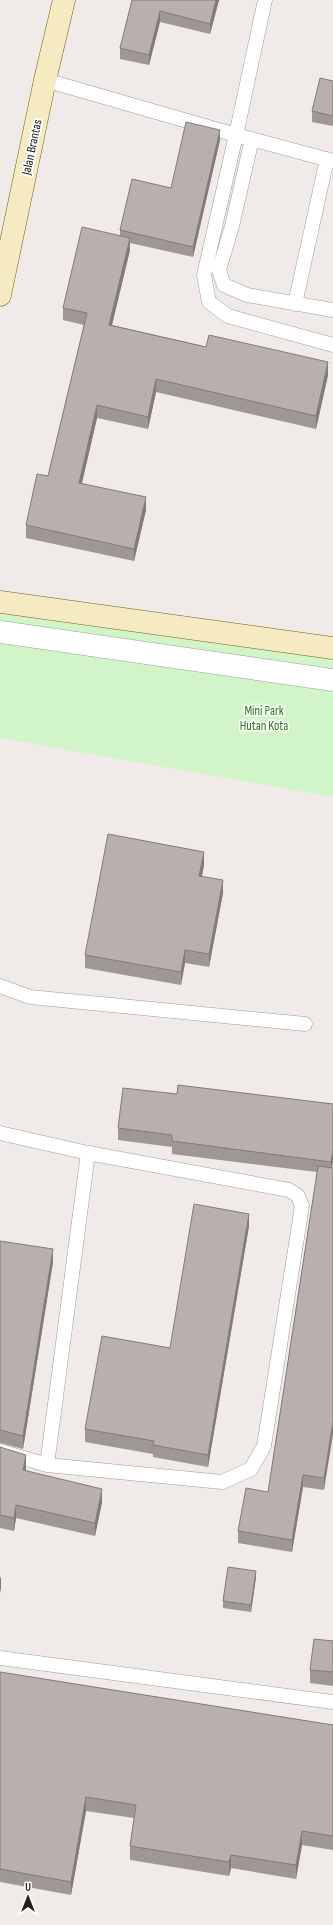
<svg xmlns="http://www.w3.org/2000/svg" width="333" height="1925" font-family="'Sofia Sans Condensed',sans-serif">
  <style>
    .park { fill: #d1f5c9 }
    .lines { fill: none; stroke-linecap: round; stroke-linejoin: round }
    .service-casing { stroke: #9d9d9d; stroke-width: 15 }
    .minor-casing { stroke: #9d9d9d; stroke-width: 23 }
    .secondary-casing { stroke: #70610f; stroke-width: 23 }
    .service { stroke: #fff; stroke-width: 14 }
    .minor { stroke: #fff; stroke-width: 22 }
    .secondary { stroke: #f5eac1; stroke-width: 22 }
    .wall { fill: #9f9795 }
    .shaded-wall { fill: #827b79 }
    .building { fill: #b9b0ad; stroke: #827b79 }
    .labels { text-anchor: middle; stroke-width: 3.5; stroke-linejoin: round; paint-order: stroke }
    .street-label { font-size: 13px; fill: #202020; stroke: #fff }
    .park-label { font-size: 13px; fill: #277715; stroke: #fff }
  </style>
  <rect width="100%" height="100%" fill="#f0ebe8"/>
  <path class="park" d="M0,614L333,659V797L0,738Z"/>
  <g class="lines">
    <defs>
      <path id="service" d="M265,0L236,135L333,161
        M45,80L236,135L204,275L209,302L228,316L333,345
        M252,139L232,226L219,270L224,285L247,295L333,310
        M295,304L327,159
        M0,986L30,997L305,1024
        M0,1133L88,1153L289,1190L298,1196L302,1206L264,1446L251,1469L222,1482L47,1465L0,1451
        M47,1465L88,1153
        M0,1658L333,1702"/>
      <path id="minor" d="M0,632L333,680"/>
      <path id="secondary" d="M0,295L45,80L64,0
        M0,602L333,648"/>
    </defs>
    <use href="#service" class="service-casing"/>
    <use href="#minor" class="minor-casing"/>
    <use href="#secondary" class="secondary-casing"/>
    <use href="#service" class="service"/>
    <use href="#minor" class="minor"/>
    <use href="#secondary" class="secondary"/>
  </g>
  <path class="wall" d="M132,0H219L210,34L160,22L149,65L120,59V48Z
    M333,81V126L312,122V111Z
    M220,140L193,257L130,243V250L112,325L328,375L316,429L156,392L148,429L97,418L82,483L146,510L134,561L26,538V525L48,476L84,325L63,320V308L120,236V230L171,188Z
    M204,865L202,877L223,893L209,967L185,963L181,985L85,968V955Z
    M177,1094L333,1104L332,1168L324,1490L303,1487L292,1552L238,1543V1531L268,1492L317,1172L172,1154V1147L118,1140V1128Z
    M249,1226L208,1467L153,1457V1454L85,1442V1429L170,1348Z
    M0,1241L53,1262L23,1449L0,1443Z
    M0,1447L26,1468L25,1471L102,1502L95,1536L16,1518L14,1531L0,1528Z
    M256,1577L251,1612L223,1608V1601Z
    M333,1641V1686L310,1683V1670Z
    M0,1672L333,1725V1850L302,1845L296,1879L231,1868L229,1876L130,1860V1846L134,1818L86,1811L71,1895L0,1882Z"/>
  <path class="shaded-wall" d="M216,0H219L210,34V24Z
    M160,11V22L149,65V55Z
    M220,130V140L193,257V247Z
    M130,238V250L109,337V325Z
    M328,362V375L316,429V416Z
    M156,379V392L148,429V417Z
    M97,405V418L79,495V483Z
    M146,497V510L134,561V549Z
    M204,852V865L199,889V876Z
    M223,880V893L209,967V954Z
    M185,950V963L181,985V972Z
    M333,1150V1162L331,1174V1162Z
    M249,1214V1226L208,1467V1455Z
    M53,1249V1262L23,1449V1436Z
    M333,1422V1434L324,1490V1478Z
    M26,1455V1468L23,1483V1470Z
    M303,1475V1487L292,1552V1540Z
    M102,1489V1502L95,1536V1523Z
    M16,1505V1518L14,1531V1518Z
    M256,1571V1577L251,1612V1605Z
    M1,1576V1589L0,1593V1579Z
    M86,1797V1811L71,1895V1882Z
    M302,1831V1845L296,1879V1865Z
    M231,1855V1868L229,1876V1862Z"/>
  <path class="building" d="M132,0H216L210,24L160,11L149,55L120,48Z
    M320,78L333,81V116L312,111Z
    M186,122L220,130L193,247L120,230L132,179L171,188Z
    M82,227L130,238L109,325L206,347L209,335L328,362L316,416L156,379L148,417L97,405L79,483L146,497L134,549L26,525L37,474L48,476L87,313L63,308Z
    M108,834L204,852L199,876L223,880L209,954L185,950L181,972L85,955Z
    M178,1085L333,1104V1150L331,1162L172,1141V1135L118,1128L123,1088L177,1094Z
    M318,1166L333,1168V1422L324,1478L303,1475L292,1540L238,1531L246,1488L268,1492Z
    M194,1204L249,1214L208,1455L153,1445L154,1441L85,1429L102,1336L170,1348Z
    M0,1241L53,1249L23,1436L0,1430Z
    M0,1447L26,1455L23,1470L102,1489L95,1523L16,1505L14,1518L0,1515Z
    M228,1567L256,1571L251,1605L223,1601Z
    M314,1639L333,1641V1672L310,1670Z
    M0,1672L333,1725V1836L302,1831L296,1865L231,1855L229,1862L130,1846L136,1805L86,1797L71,1882L0,1869Z"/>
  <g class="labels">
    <g class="street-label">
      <text transform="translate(31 147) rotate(-78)" y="5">Jalan Brantas</text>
    </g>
    <g class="park-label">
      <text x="264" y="715">Mini Park<tspan x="264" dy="15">Hutan Kota</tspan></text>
    </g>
  </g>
  <g transform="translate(28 1897)" stroke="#ffffff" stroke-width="3" paint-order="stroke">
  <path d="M0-3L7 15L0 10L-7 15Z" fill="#202020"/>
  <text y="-6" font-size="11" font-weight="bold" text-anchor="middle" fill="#202020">U</text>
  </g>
</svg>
